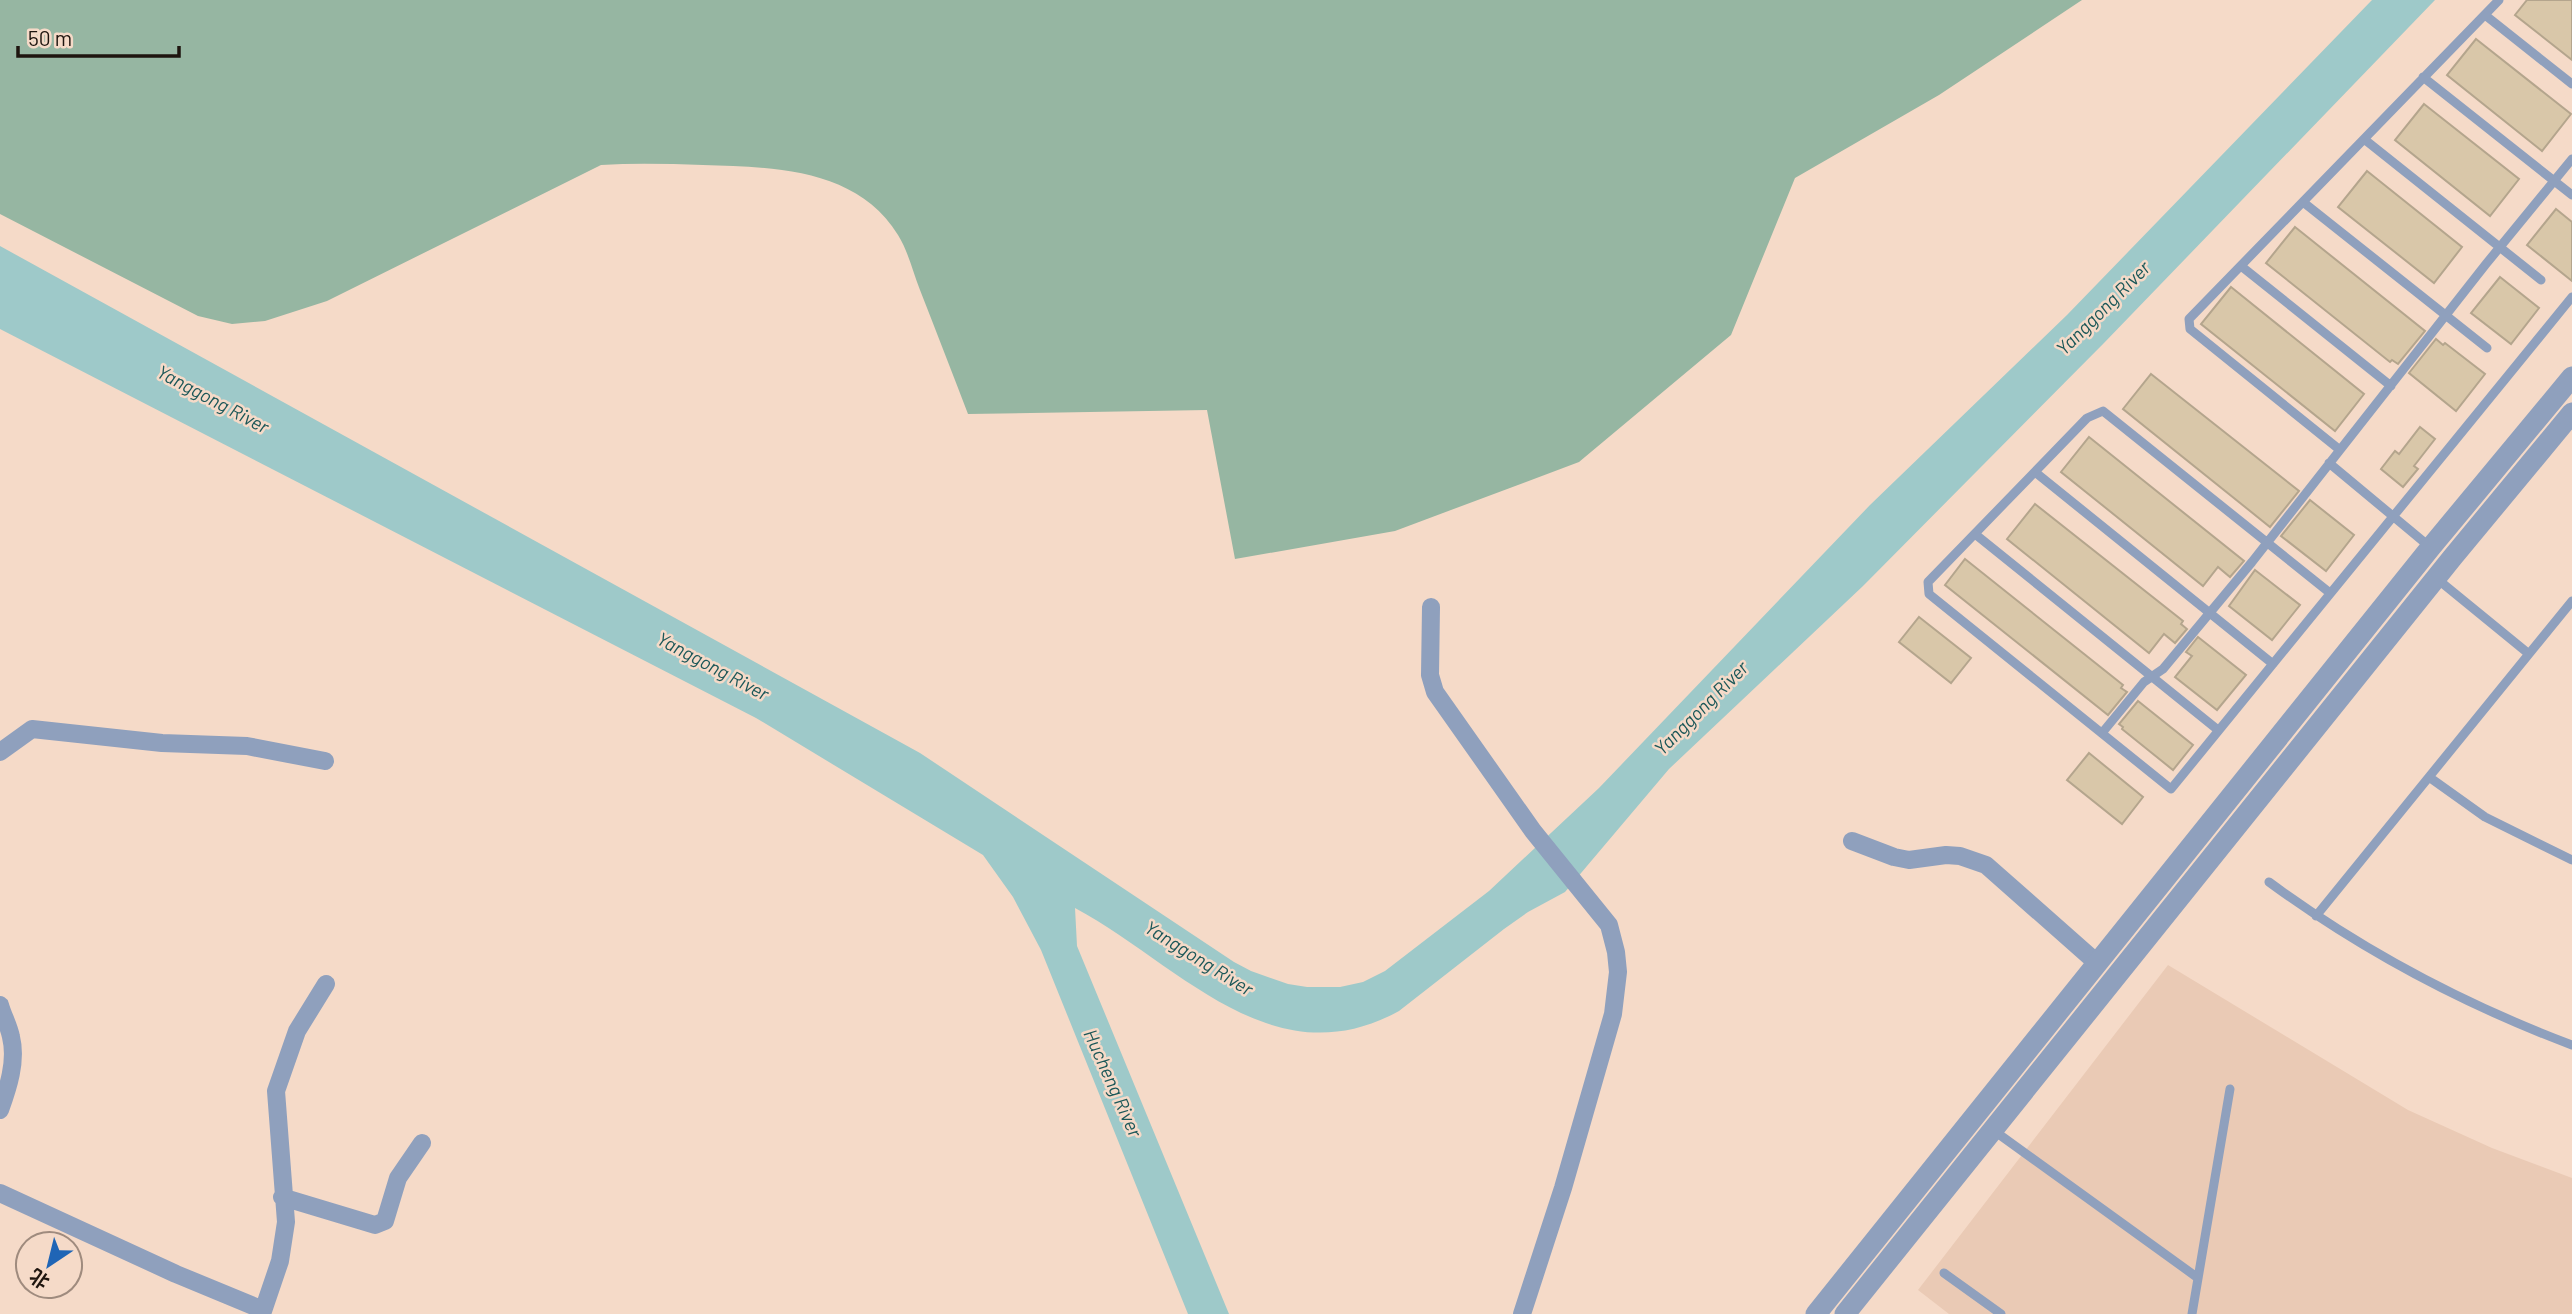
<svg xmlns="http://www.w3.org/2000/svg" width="2572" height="1314" font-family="Barlow,'Noto Sans SC',sans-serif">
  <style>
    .built { fill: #eacab5 }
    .forest { fill: #96b6a2 }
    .water { fill: #9ec9c9 }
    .building { fill: #d9c7a9; stroke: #b4a58d; stroke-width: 2 }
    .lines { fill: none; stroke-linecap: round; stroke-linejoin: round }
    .service { stroke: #8fa0bd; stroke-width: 9 }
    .minor { stroke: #8fa0bd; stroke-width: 18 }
    .tertiary { stroke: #8fa0bd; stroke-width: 21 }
    .labels { text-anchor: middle; stroke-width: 5; stroke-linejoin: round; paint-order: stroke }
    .water-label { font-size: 19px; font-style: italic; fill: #1b5758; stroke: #f5dac8 }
  </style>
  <rect width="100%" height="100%" fill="#f5dac8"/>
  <path class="built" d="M2168,965L2408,1110L2492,1148L2572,1178V1314H1949L1918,1290Z"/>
  <path class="forest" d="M0,0H2082L1939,95L1795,178L1731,335L1579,462L1395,531L1235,559L1207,410L968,414C952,372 936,331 920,290C913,272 908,251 898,235C857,168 773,167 703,165C669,164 635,163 601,165L327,301L265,321L232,324L198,316L0,214Z"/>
  <path class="water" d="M2372,0H2435L2104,343L1863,586L1669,769L1565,892L1528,912L1504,929L1399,1011C1272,1081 1178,963 1075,908L1077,946L1229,1314H1188L1041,950L1013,897L983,855L756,718L0,329V246L920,753L1234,962L1251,971L1288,984L1307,987H1340L1363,982L1385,971L1489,891L1599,788L1870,505L2067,315Z"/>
  <path class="building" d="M2527,0H2572V60L2515,15Z
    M2476,39L2571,114L2542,151L2447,75Z
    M2424,104L2519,179L2490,216L2395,140Z
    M2367,171L2462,247L2434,283L2338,207Z
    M2556,209L2572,222V281L2527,245Z
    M2295,227L2425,331L2398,364L2392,360L2390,362L2266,263Z
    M2500,277L2539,308L2511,344L2471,313Z
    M2231,287L2364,394L2335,431L2201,324Z
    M2436,339L2443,345L2445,343L2485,374L2456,411L2409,373Z
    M2151,374L2299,491L2270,527L2123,409Z
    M2420,427L2435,439L2414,466L2418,469L2403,487L2381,469L2395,451L2399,454Z
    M2089,437L2244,561L2230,577L2218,567L2203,586L2061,472Z
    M2310,500L2354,535L2326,571L2281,536Z
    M2035,504L2183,621L2181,624L2187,629L2175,643L2164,634L2149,653L2007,539Z
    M1965,559L2123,685L2121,688L2127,692L2108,715L1945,585Z
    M2255,570L2300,605L2272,640L2229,606Z
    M1919,617L1971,658L1951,683L1899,642Z
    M2198,637L2246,675L2217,710L2175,677L2192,656L2186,652Z
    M2138,701L2193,745L2173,770L2122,729L2123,727L2119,724Z
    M2089,753L2143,797L2122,824L2067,780Z"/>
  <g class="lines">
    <path class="service" d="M2485,15L2572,84
      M2423,77L2572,195
      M2364,139L2541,280
      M2303,202L2487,348
      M2241,266L2391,386
      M2340,450L2190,329L2189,319L2499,0
      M2329,463L2430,547
      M2035,472L2273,664
      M1975,534L2218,730
      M2436,578L2529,654
      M2330,593L2103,411L2087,418L1928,582L1929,594L2171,789L2572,297
      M2102,733L2144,682L2163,669L2252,562L2486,264L2572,159
      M2429,777L2485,817L2572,860
      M2269,882C2363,951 2463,1004 2572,1045
      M2316,916L2572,601
      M1993,1130L2198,1278
      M1944,1273L2001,1314
      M2192,1314L2230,1089"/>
    <path class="minor" d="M1431,607L1430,675L1435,692L1533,831L1609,925L1616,952L1618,972L1613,1014L1563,1188L1522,1314
      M0,752L32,729L162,743L247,746L325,761
      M1852,841L1894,857L1909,860L1946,855L1960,856L1986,865L2097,963
      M0,1005C3,1016 9,1026 11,1037C17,1061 8,1088 0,1110
      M0,1193L176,1274L263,1310
      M282,1197L375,1225L385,1221L398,1178L422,1143
      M262,1314L280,1261L286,1222L276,1091L297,1031L326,984"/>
    <path class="tertiary" d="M1816,1314L2431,547L2572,377
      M1845,1314L2452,558L2572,413"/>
  </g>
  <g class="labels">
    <g class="water-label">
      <text transform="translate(2103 308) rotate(-45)" y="7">Yanggong River</text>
      <text transform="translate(213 399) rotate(28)" y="7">Yanggong River</text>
      <text transform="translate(713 666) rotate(28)" y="7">Yanggong River</text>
      <text transform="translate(1701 708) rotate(-45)" y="7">Yanggong River</text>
      <text transform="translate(1199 958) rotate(32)" y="7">Yanggong River</text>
      <text transform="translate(1113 1083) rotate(66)" y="7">Hucheng River</text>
    </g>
  </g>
  <g transform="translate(49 1265) rotate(215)"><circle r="33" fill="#f5dac8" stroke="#9f8b7e" stroke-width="2"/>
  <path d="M0-5L12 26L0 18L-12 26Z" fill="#1f65b6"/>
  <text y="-10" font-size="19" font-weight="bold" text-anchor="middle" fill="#1e150f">北</text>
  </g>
  <path d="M18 46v10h161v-10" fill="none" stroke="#1e150f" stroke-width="3.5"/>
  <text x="28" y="46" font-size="21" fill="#1e150f" stroke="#f5dac8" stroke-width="5" paint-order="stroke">50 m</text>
</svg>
